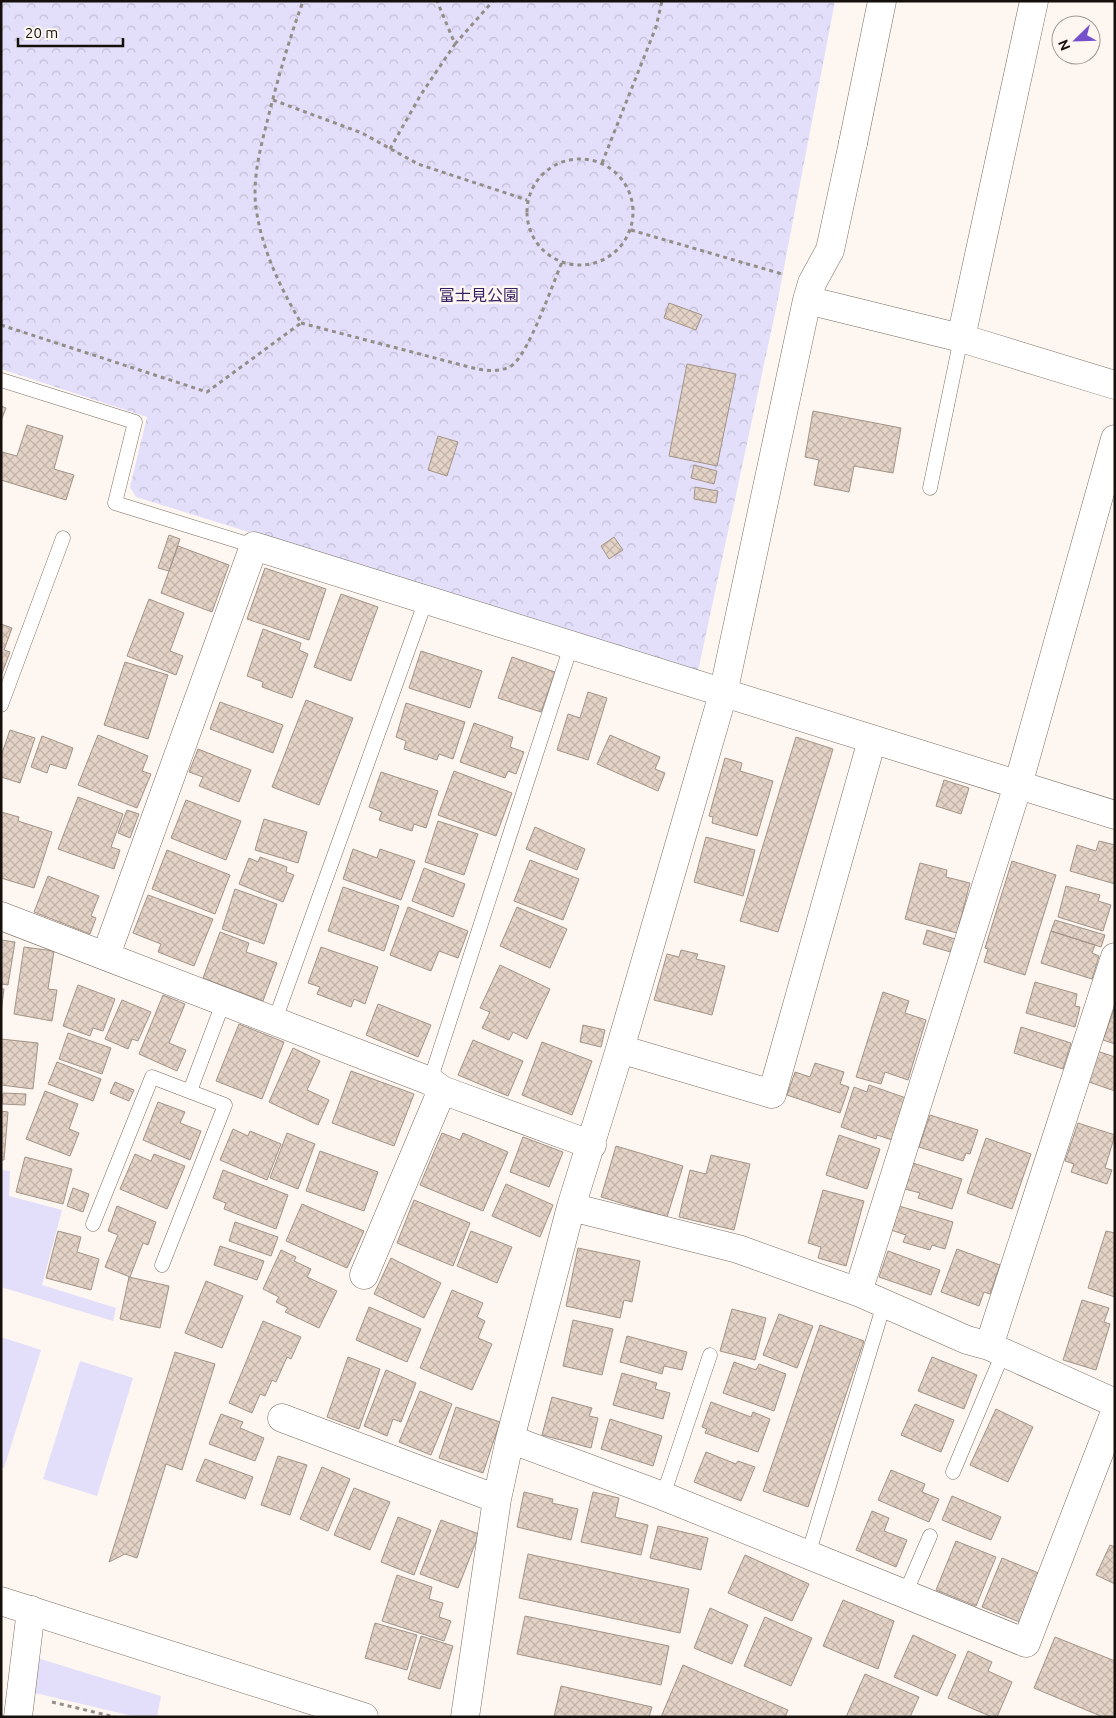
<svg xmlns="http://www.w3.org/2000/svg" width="1116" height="1718" font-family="Ubuntu,'Noto Sans JP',sans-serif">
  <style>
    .green { fill: #e3dffa }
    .park { fill: url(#park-crowns) }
    .building { fill: url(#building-cross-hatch); stroke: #a39488 }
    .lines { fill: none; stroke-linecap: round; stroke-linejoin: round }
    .service-casing { stroke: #7c6d62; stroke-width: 15 }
    .minor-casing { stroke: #7c6d62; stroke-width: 29 }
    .tertiary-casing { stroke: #7c6d62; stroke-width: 29 }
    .path { stroke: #948e89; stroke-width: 3; stroke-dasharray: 4 4; stroke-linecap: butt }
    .service { stroke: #fff; stroke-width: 14 }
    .minor { stroke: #fff; stroke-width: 28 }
    .tertiary { stroke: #fff; stroke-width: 28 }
    .labels { text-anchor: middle; stroke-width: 5; stroke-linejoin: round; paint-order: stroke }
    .park-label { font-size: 16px; fill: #341f62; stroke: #fdf6f1 }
  </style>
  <defs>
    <pattern id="park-crowns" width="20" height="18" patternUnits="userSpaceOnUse" patternTransform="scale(1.25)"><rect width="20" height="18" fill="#e3dffa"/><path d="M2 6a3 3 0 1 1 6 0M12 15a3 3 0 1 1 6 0" fill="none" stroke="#c2bed5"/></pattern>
    <pattern id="building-cross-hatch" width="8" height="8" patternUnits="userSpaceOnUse" patternTransform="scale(1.25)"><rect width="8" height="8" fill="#e3d2c6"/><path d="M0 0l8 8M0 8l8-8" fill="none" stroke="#c2b3a9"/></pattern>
  </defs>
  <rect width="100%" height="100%" fill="#fdf6f1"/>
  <path class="green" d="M1,1170L10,1171L9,1196L62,1210L42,1285L116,1308L113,1321L1,1287Z
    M1,1337L41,1350L4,1468L1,1467Z
    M80,1361L133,1378L97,1496L43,1479Z
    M34,1657L161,1696L157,1717H137L31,1692Z"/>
  <path class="park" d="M1,1H835L777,304L698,671L136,497L130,487L147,417L1,369Z"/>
  <path class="building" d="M669,303L702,315L696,330L664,318Z
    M687,364L736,374L717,466L669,456Z
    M1,406L6,408L1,421Z
    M813,411L901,428L893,473L854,466L849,492L814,485L819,460L805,457Z
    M27,425L63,436L54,469L74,475L66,500L1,480L2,452L17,456Z
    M438,436L458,442L447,476L428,470Z
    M694,465L717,471L714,484L691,478Z
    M695,487L718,491L716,503L694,499Z
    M169,535L180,539L169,571L158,568Z
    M614,537L623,550L609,559L601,546Z
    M178,546L229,565L212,612L161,593Z
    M265,568L326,589L309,640L247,619Z
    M341,594L378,607L351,681L314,667Z
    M149,599L184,613L170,651L183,656L176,675L127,656Z
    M1,624L12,628L4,650L10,652L1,676Z
    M263,629L301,643L299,650L308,654L292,698L262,687L263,682L247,676Z
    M421,651L482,671L470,708L409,688Z
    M512,657L555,672L541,712L498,698Z
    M125,662L168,675L148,739L104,725Z
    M588,692L607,698L588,760L557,750L568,714L580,718Z
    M306,700L353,718L319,805L272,787Z
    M220,702L283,725L273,753L210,729Z
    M406,703L465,722L453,759L439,754L437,760L404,749L406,741L396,737Z
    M474,723L513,737L510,747L524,752L516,774L508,771L505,778L460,762Z
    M10,730L35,738L20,783L1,777V756Z
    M98,735L148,756L142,771L151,774L137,808L78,785Z
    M610,735L660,757L655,769L665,773L658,791L597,764Z
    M42,736L73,748L66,769L50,764L47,773L31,767Z
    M796,737L833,749L778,932L740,921Z
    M198,749L251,770L239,802L199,786L203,777L189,772Z
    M725,758L742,763L740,771L773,781L757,836L712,823L713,817L709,816Z
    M454,771L512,793L496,836L438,815Z
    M381,772L438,791L426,828L414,824L412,831L379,820L382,812L369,807Z
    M944,780L969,788L961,814L936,806Z
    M78,797L123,814L111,847L120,850L114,869L58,849Z
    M186,800L241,821L226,860L171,838Z
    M127,810L139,814L130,838L118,833Z
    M1,812L19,817L18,821L52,832L34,888L1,878Z
    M264,819L307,832L298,863L255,850Z
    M438,821L478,834L464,875L425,862Z
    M535,827L585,849L577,870L526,849Z
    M706,837L755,850L743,896L694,882Z
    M1099,841L1115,845V884L1070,871L1077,845L1096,851Z
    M353,849L377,858L380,849L415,861L401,900L343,879Z
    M167,850L230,875L215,914L152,889Z
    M260,857L287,867L286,872L294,875L283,902L239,884L249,858L258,862Z
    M530,860L579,879L563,920L514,901Z
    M1012,861L1056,875L1025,975L984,962L988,949L985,948Z
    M920,863L947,870L946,877L970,883L957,933L905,919Z
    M424,868L465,884L453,917L412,901Z
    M48,876L99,896L91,916L96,918L90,934L34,912Z
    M1066,886L1100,895L1098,901L1111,905L1103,931L1058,917Z
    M343,887L399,906L384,951L328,931Z
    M235,889L277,904L264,944L222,929Z
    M148,895L213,919L194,966L158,952L161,944L133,933Z
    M408,907L468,931L458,958L439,951L431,971L390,955Z
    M517,907L567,929L550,968L500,946Z
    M1055,920L1105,935L1101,947L1051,931Z
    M927,930L958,940L954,953L923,944Z
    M1051,931L1095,945L1092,953L1099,956L1092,979L1041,963Z
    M220,932L249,943L246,952L277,963L263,1001L203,978Z
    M1,940L15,942L8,985L1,984Z
    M24,947L54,951L48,989L57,990L52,1021L14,1014Z
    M321,947L378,967L365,1004L354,999L351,1007L317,994L320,987L308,983Z
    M681,950L698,954L696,959L725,966L712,1015L654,1000L667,954L679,957Z
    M500,965L550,989L527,1039L513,1032L509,1040L482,1028L490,1012L480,1008Z
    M1035,982L1077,994L1075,1006L1080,1007L1075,1027L1026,1013Z
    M78,985L115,999L103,1031L93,1028L90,1036L63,1026Z
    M1,989H4L1,1012Z
    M883,992L909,1001L905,1013L926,1020L908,1080L885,1072L881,1084L856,1077Z
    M163,995L185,1004L169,1043L186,1050L177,1071L139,1054Z
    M122,1000L151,1012L138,1041L132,1039L128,1049L105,1039Z
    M378,1004L431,1025L418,1057L366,1035Z
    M1114,1009L1115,1010V1044L1103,1040Z
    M239,1024L284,1042L262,1099L216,1081Z
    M583,1025L605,1030L601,1047L580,1042Z
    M1021,1027L1071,1043L1063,1069L1014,1053Z
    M68,1033L111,1048L102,1074L59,1059Z
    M1,1039L38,1043L33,1089L1,1085Z
    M473,1040L523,1061L508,1096L458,1075Z
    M542,1042L592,1061L572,1115L522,1095Z
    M293,1048L320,1061L307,1090L329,1100L318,1125L269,1102Z
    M1097,1051L1115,1057V1091L1086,1081Z
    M57,1062L101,1079L93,1101L48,1084Z
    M815,1063L844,1072L840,1084L849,1087L840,1113L787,1095L795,1072L810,1077Z
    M351,1071L414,1094L394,1146L332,1123Z
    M115,1082L134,1090L129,1101L110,1093Z
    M869,1085L906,1098L892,1140L877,1135L876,1139L841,1127L854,1087L867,1092Z
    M45,1091L78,1104L69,1129L79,1133L70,1156L26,1139Z
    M3,1093L26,1094L25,1105L2,1104Z
    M158,1102L185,1112L180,1123L201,1131L190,1160L143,1140Z
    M1,1111L8,1112L4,1160H1Z
    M930,1115L978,1130L970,1154L966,1153L963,1161L919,1147Z
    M1078,1123L1115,1135L1105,1168L1112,1170L1107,1184L1071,1172L1074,1164L1065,1161Z
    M233,1129L248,1136L250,1131L281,1144L267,1180L220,1160Z
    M287,1133L315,1144L298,1189L270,1178Z
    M442,1133L460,1140L463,1133L508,1152L483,1211L420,1185Z
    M839,1135L880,1149L867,1189L826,1175Z
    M523,1137L563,1152L549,1187L510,1172Z
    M986,1138L1031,1154L1012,1209L967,1193Z
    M616,1146L683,1166L667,1217L601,1197Z
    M320,1151L378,1172L364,1211L306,1191Z
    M135,1154L151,1161L154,1154L185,1166L167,1209L120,1189Z
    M711,1155L750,1164L734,1230L679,1217L690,1170L706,1174Z
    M25,1157L72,1169L63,1204L16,1192Z
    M913,1163L962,1179L952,1209L918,1198L920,1193L905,1189Z
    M223,1170L288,1195L276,1229L224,1209L226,1203L213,1198Z
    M506,1184L553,1205L540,1237L492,1216Z
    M73,1188L89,1194L83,1212L67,1206Z
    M823,1190L864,1201L846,1266L818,1258L821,1247L808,1243Z
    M414,1200L470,1223L453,1266L397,1243Z
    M302,1204L364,1231L347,1268L286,1241Z
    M117,1206L156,1222L148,1245L143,1243L130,1277L105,1267L118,1235L108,1231Z
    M899,1206L953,1222L945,1249L932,1245L930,1250L903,1242L906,1235L891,1230Z
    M235,1222L278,1237L271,1256L229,1241Z
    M58,1231L81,1237L77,1252L99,1259L91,1290L46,1278Z
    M471,1231L512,1247L497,1283L457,1266Z
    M1106,1231L1115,1233V1297L1088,1288Z
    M220,1246L264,1261L257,1280L214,1265Z
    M578,1248L640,1261L632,1302L624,1300L620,1318L566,1306Z
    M957,1249L1000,1265L990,1294L984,1292L979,1306L941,1292Z
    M281,1250L296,1257L294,1261L311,1269L307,1277L337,1291L319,1328L285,1312L288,1308L276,1302L279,1297L263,1289Z
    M888,1251L940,1270L931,1295L879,1277Z
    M391,1258L441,1283L424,1318L374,1294Z
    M129,1277L169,1286L160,1328L120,1319Z
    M206,1281L243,1296L222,1348L185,1333Z
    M452,1290L483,1303L477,1317L485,1321L478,1338L492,1344L472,1390L420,1368Z
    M1082,1300L1109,1308L1104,1322L1110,1324L1096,1370L1063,1360Z
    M369,1307L421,1329L407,1362L356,1340Z
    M732,1309L766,1318L755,1360L720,1351Z
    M779,1314L813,1326L797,1368L763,1355Z
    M573,1320L613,1329L602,1375L563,1366Z
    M263,1321L301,1337L291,1359L287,1357L276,1382L272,1380L265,1396L260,1394L252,1413L229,1403Z
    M820,1325L864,1341L808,1507L763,1491Z
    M627,1336L687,1352L682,1370L664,1366L662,1374L620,1362Z
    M175,1352L215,1364L182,1470L166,1464L137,1558L125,1554L109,1562Z
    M348,1357L380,1369L359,1429L327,1417Z
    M932,1357L977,1375L964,1409L918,1391Z
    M734,1362L756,1370L759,1364L786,1374L774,1411L723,1393Z
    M386,1370L416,1383L401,1422L393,1419L387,1436L364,1426Z
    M622,1373L657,1383L655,1389L670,1393L663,1419L613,1405Z
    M420,1391L452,1404L431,1455L399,1442Z
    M552,1397L592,1408L589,1416L598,1418L591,1448L542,1435Z
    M711,1402L751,1417L753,1412L770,1419L758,1452L705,1433L707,1429L702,1427Z
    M915,1404L954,1420L941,1452L901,1435Z
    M456,1407L500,1422L483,1473L439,1458Z
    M996,1409L1033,1427L1008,1482L970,1465Z
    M221,1414L243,1422L240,1428L264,1438L255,1461L209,1444Z
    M610,1419L662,1436L653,1466L601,1449Z
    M706,1452L736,1464L738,1461L755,1467L741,1501L694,1482Z
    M278,1456L307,1465L290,1515L261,1505Z
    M205,1459L253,1477L245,1499L196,1481Z
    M322,1467L350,1479L328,1531L300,1519Z
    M891,1470L925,1484L922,1492L939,1499L929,1522L878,1500Z
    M354,1488L390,1502L370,1550L334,1535Z
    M524,1492L553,1499L552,1503L578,1509L571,1540L517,1527Z
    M593,1492L619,1498L615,1517L648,1525L641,1555L581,1542Z
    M952,1496L1001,1517L991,1540L942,1520Z
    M872,1511L889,1518L884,1531L907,1540L896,1567L856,1550Z
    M398,1517L431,1530L414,1575L381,1562Z
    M441,1520L479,1534L458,1588L420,1574Z
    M658,1526L708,1538L701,1570L650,1558Z
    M956,1541L996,1557L976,1606L936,1590Z
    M1110,1545L1115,1547V1584L1096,1575Z
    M528,1554L689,1589L680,1633L519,1598Z
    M745,1555L809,1584L792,1621L728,1593Z
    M1002,1558L1041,1574L1022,1623L982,1607Z
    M397,1575L432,1587L429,1599L443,1603L439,1617L451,1621L444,1641L382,1621Z
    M843,1600L894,1621L878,1669L823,1646Z
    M710,1608L748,1625L732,1664L694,1648Z
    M525,1616L669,1646L661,1685L517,1654Z
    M765,1617L812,1638L791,1686L744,1666Z
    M375,1623L417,1635L407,1670L365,1658Z
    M913,1635L956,1655L937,1696L894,1677Z
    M421,1636L453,1646L440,1689L408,1679Z
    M1055,1637L1115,1661V1717H1103L1034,1688Z
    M968,1651L992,1662L988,1671L1012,1682L997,1717H992L948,1698Z
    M683,1665L788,1710L785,1717H661Z
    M865,1674L919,1697L910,1717H846Z
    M561,1686L652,1707L649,1717H554Z"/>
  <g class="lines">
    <defs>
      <path id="service" d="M1,380L135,422L115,503L254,546
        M930,488L961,338
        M1,705L63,538
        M275,1020L426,600
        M430,1081L571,646
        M190,1091L223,1003
        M93,1224L152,1077L225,1105L162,1265
        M953,1472L1003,1353
        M663,1496L710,1355
        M808,1555L884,1304
        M905,1594L930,1536"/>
      <path id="minor" d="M807,300L961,338L1115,385
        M961,338L1034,1
        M1,916L430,1081L442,1090L592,1145
        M106,955L254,546L1115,815
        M620,1049L772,1094L872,740
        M571,1207L738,1249L858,1292L967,1340L989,1346L1115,1403
        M364,1275L442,1090
        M858,1292L1018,785L1115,439
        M989,1346L1115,957
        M282,1418L497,1499
        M510,1439L663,1496L1026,1643L1115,1412
        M18,1717L31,1610
        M465,1717L497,1499L510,1439L571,1207L620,1049L723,694L807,300L812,283L830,250L853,143"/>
      <path id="tertiary" d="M853,143L882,1
        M1,1601L364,1717"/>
    </defs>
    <use href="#service" class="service-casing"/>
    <use href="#minor" class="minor-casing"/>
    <use href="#tertiary" class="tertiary-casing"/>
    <path class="path" d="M455,44L493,1
      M273,100L362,133L418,164L527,200
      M390,149L420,96L455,44L437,1
      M527 212a53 53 0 1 1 106 0a53 53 0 1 1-106 0Z
      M602,163L656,27L662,1
      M631,230L782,274
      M301,323L477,369C489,371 500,372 511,366C528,356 553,283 562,262
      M1,325L207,392L301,323C280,287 262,250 256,208C252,178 261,146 268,118C278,78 289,40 303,1
      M52,1702L115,1717"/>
    <use href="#service" class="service"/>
    <use href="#minor" class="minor"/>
    <use href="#tertiary" class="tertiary"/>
  </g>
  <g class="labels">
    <g class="park-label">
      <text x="479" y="301">富士見公園</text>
    </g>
  </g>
  <rect width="1116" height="1718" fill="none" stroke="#15100b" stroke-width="5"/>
  <g transform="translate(1076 40) rotate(247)"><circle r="24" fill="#fdf6f1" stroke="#a09a95"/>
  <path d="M0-4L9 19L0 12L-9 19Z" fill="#7451ca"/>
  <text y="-8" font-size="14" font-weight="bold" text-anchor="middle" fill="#15100b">N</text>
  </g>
  <path d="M18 38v8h105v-8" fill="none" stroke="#15100b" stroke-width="2.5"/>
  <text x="25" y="38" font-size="15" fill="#15100b" stroke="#fdf6f1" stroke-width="4" paint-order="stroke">20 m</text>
</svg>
